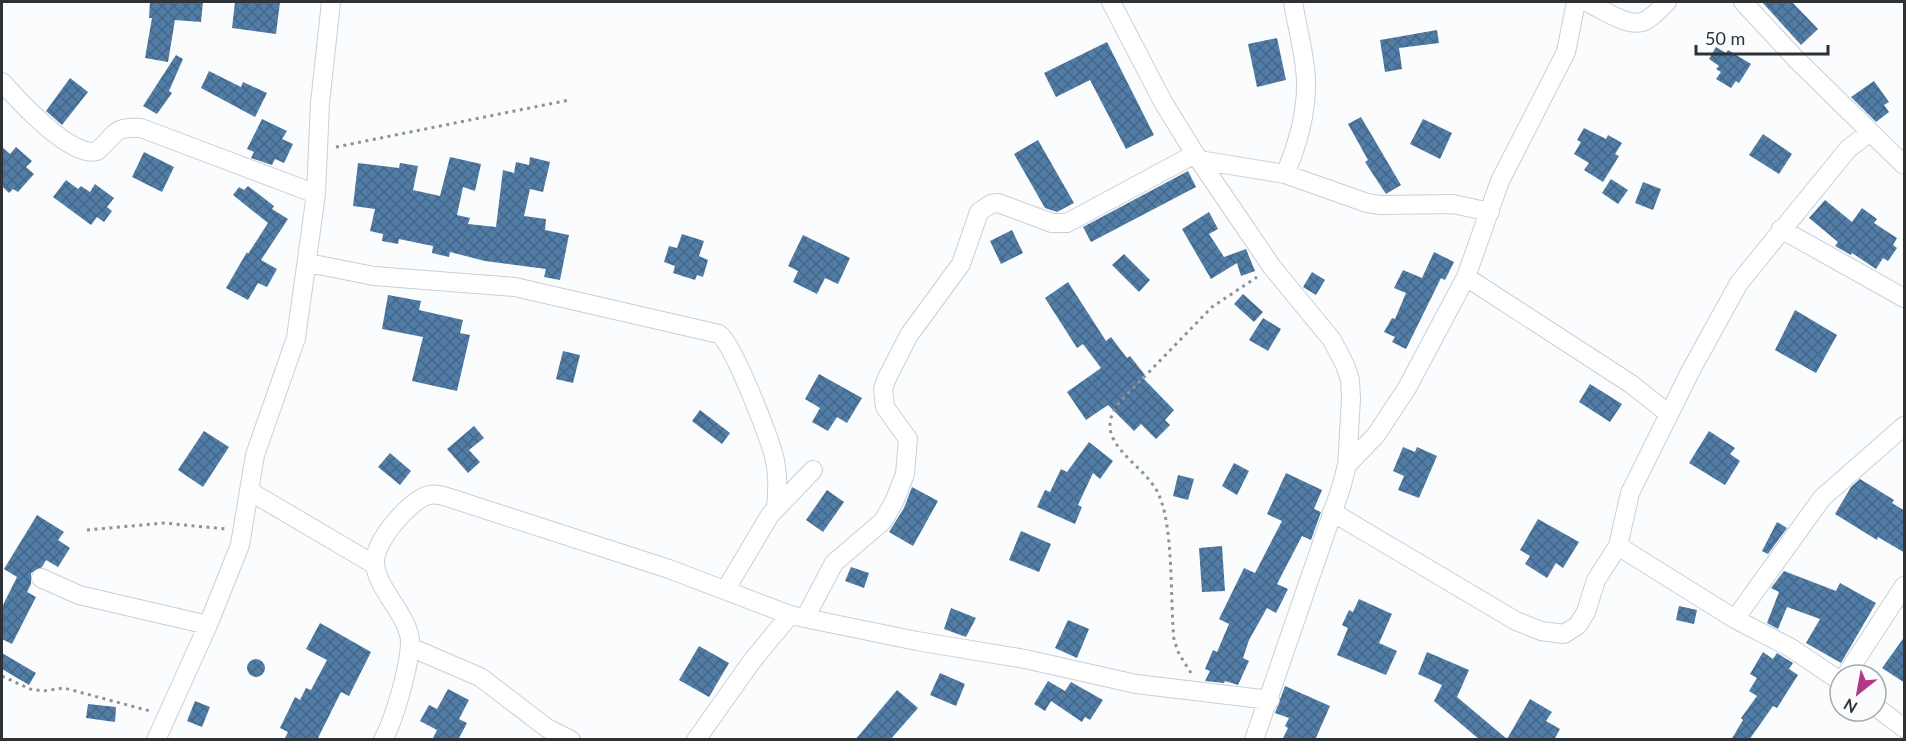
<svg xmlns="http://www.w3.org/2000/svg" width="1906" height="741" font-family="Lato,sans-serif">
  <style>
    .building { fill: url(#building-cross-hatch) }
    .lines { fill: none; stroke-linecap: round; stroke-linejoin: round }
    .minor-casing { stroke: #c7d0d8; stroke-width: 20 }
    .path { stroke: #909395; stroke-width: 3; stroke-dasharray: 3 4.5; stroke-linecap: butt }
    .minor { stroke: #fff; stroke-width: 18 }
  </style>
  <defs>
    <pattern id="building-cross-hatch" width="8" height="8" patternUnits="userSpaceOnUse" patternTransform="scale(1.5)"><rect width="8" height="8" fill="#527da6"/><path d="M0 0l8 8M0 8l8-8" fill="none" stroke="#446788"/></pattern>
  </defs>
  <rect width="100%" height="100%" fill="#fafcfd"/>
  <path class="building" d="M150,2H203L201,22L175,20L168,62L145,58L152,18H149Z
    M235,2H280L276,34L232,28Z
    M1762,2H1792L1818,29L1801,45Z
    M1437,30L1439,43L1399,48L1402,69L1385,72L1380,40Z
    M1277,38L1286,80L1257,87L1248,44Z
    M1107,42L1154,135L1126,149L1090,80L1056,97L1044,73Z
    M1716,47L1726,53L1728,50L1751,64L1739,83L1736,81L1731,88L1716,79L1721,72L1716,69L1719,66L1709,59Z
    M176,55L183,59L169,91L172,93L157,114L143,106Z
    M209,71L241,87L243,82L267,93L255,117L201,88Z
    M70,78L88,92L62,125L46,111Z
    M1874,81L1889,102L1884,105L1889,112L1876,122L1851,97Z
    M1361,117L1401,185L1386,194L1365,162L1368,160L1348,124Z
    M262,119L287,131L282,139L293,144L284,163L275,159L272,165L251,158L254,152L247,149Z
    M1423,119L1452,133L1440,159L1410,144Z
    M1584,128L1606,139L1608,135L1622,143L1615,154L1619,156L1603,182L1584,170L1589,163L1574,154L1581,142L1577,140Z
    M1763,134L1792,154L1779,174L1749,155Z
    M1038,140L1074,203L1057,212L1045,208L1014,154Z
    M2,147L10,154L16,147L32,161L26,167L34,174L18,192L13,189L9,193L2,186Z
    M144,152L174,167L162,192L132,177Z
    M450,157L481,164L475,191L463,187L457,215L470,218L468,224L496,227L503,170L514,173L516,162L529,165L530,157L550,162L543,192L530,189L524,216L546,219L545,230L569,235L560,280L544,277L546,269L485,261L450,252L449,257L432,253L433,246L399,239L398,244L382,241L383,234L370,231L375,209L353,206L358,163L399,168L400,163L418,166L413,190L440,196Z
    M1188,171L1196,187L1091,242L1083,227Z
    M1611,179L1628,190L1618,204L1602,193Z
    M66,180L78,189L81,186L90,192L95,184L114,198L107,207L112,211L104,222L97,217L91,225L53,197Z
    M1643,182L1661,189L1653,210L1635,203Z
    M248,186L274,206L272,209L288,219L261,260L277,269L267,287L258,283L248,300L226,288L247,252L248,254L268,223L233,195L239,187L244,190Z
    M1825,200L1852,222L1862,208L1877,219L1874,223L1897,238L1893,245L1897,248L1888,261L1883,258L1876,269L1852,253L1851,255L1835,246L1838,242L1809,218Z
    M1209,212L1218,229L1209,234L1224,257L1246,249L1255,271L1241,276L1237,263L1211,279L1182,229Z
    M1012,230L1023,253L1001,264L990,241Z
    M682,234L704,241L699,256L708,260L703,277L697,275L695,280L673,273L675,266L664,262L669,246L677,248Z
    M803,235L850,258L838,284L825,278L817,294L793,282L798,271L788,266Z
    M1434,252L1454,262L1445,280L1441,278L1406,349L1392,342L1395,337L1384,332L1392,318L1395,319L1406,293L1394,288L1403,270L1422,278Z
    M1124,254L1150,280L1139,292L1112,265Z
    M1312,272L1325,280L1316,295L1303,287Z
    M1068,282L1106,341L1111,337L1127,358L1130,356L1145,375L1142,377L1174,410L1165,420L1170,425L1156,439L1141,424L1134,431L1108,405L1086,420L1067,392L1101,368L1083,344L1077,348L1045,298Z
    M1243,294L1263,312L1254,322L1234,304Z
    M388,295L421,301L419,310L463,320L460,333L470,335L457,391L412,381L423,337L382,329Z
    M1795,310L1837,335L1816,373L1775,350Z
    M1263,318L1281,329L1268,351L1249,340Z
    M563,351L580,355L573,383L556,379Z
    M819,374L862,398L847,423L837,417L828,431L812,422L820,408L805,399Z
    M1590,384L1622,404L1610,422L1579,402Z
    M700,410L730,433L722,444L692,421Z
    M474,426L484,438L469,450L480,462L468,473L447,449Z
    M204,431L229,447L203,487L178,470Z
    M1709,431L1735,448L1730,454L1740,461L1725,485L1689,463Z
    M1089,442L1113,461L1100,479L1093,473L1078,505L1082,507L1075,524L1037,507L1045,490L1050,492L1061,469L1067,472Z
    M1403,447L1415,452L1417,447L1437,456L1419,498L1398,490L1404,476L1393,471Z
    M390,453L411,471L400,485L378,467Z
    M1234,463L1249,471L1237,495L1222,486Z
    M1286,473L1322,490L1314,509L1321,512L1311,540L1302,536L1277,584L1288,589L1276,613L1267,608L1249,640L1243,658L1249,661L1238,685L1225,681L1224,683L1205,681L1210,671L1205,669L1213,650L1217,652L1229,624L1219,619L1244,568L1255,573L1282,521L1267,514Z
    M1178,475L1194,479L1188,500L1173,496Z
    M1860,479L1894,500L1892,503L1905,511V553L1878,537L1877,540L1835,514L1851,487Z
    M912,487L938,501L913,546L889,532L904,508Z
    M827,490L844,502L823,532L806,520Z
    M37,515L64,532L58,540L70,548L58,567L46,560L42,567L31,573V584L27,592L36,597L12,644L2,639V607L17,577L4,569Z
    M1538,519L1579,542L1563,568L1556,563L1547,578L1525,564L1530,556L1520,550Z
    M1777,522L1787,528L1768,554L1762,551Z
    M1021,531L1051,544L1039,572L1009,560Z
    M1222,546L1225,591L1202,592L1199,548Z
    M851,567L869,573L864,588L845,581Z
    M1784,571L1836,591L1840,583L1876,603L1841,663L1806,643L1820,619L1787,607L1778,629L1767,623L1779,592L1771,588Z
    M1359,599L1392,614L1379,643L1397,651L1386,675L1337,655L1348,628L1342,625L1349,610L1353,612Z
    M1679,606L1697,610L1694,624L1676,620Z
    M951,608L976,618L966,637L944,629Z
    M1068,620L1089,629L1077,658L1055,648Z
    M320,623L371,652L349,696L341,692L317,740H284L288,732L280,728L295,697L300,700L306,688L311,690L327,660L306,649Z
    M1905,636V683L1882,668Z
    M699,646L729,663L709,697L679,680Z
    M1427,652L1469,670L1457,697L1507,739L1530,699L1552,712L1546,721L1560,729L1554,740H1480L1434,701L1442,685L1418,674Z
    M1763,652L1773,659L1777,653L1793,663L1789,669L1798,675L1777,708L1773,706L1749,740H1731L1743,720L1741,718L1757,696L1749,691L1757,678L1750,674Z
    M2,653L36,673L29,685L2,669Z
    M247 668a9 9 0 1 1 18 0a9 9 0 1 1-18 0Z
    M940,673L965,684L956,706L930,695Z
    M1048,681L1065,691L1071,682L1103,700L1090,720L1085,717L1082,722L1051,701L1045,711L1034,704Z
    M1285,686L1330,706L1315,740H1282L1288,728L1285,726L1289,718L1275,713Z
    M448,689L469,700L459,719L467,723L458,740H432L437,730L420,721L429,705L437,709Z
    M897,690L918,708L890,740H855Z
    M195,701L210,707L202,727L187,721Z
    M88,704L116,707L115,722L86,718Z"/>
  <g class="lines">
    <defs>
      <path id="minor" d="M1111,2L1163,102L1195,154L1272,267L1332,340L1345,365L1350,380L1351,399L1347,465L1341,488L1254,740
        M1586,2C1601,8 1629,29 1645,21C1653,17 1661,8 1667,2
        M1743,2L1795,58L1904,165
        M2,82C18,100 72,159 97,151C116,136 111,126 141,128L316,194
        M1199,160L1285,174L1367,203L1381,205L1453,204L1490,212
        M1285,174C1298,144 1307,113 1306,80C1305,54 1297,27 1293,2
        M1781,229L1904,298
        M308,263L374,276L515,287L719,334C734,345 768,435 774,456C778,473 778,490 776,507
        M1466,277L1631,384L1669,414
        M1347,465L1376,435L1407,388L1466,277L1500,181L1566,52L1576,2
        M251,492L375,565
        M1332,512L1516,621L1541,631L1564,634L1578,625L1586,612L1596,580L1618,546L1630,493L1691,370L1739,283L1848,149L1869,133
        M1618,546L1735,619L1791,648L1840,681
        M41,578L79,595L208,625
        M726,589L770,515L813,470
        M805,618L834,563L883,521L894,502L905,474L908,439L885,407L883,389L887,378L909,335L961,264L979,212L991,204L998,203L1052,223H1067L1195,154
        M1735,619L1822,498L1904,426
        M410,647L480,677L547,728L571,740
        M1846,675L1904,586
        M1876,707L1904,728
        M156,740L208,625L240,545L255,455L296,338L316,194L320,103L331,2
        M383,740C395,718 409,668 410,643C411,618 377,590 375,564C373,543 409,500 429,495C435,494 441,495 447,497L669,569L790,615L917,641L1025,659L1136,684L1270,700
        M696,740L752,661L790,615"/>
    </defs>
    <use href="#minor" class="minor-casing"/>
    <path class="path" d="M336,147L569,100
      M87,530L164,523L226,529
      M1191,673L1179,654L1174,640C1170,601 1174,525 1158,493C1142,461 1089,442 1119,403L1212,307L1257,277
      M2,676L30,689L43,691L64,688L150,711"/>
    <use href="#minor" class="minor"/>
  </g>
  <rect width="1906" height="741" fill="none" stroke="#2e3135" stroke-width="6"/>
  <g transform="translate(1858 693) rotate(211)"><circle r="28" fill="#fafcfd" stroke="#a8abad" stroke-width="1.5"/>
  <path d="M0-4.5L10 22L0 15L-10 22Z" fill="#b33687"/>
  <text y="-9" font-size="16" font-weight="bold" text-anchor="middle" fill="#2e3135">N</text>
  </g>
  <path d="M1696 45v9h132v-9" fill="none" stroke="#2e3135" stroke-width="3"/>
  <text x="1705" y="45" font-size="18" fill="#2e3135" stroke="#fafcfd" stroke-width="4.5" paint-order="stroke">50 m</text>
</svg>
